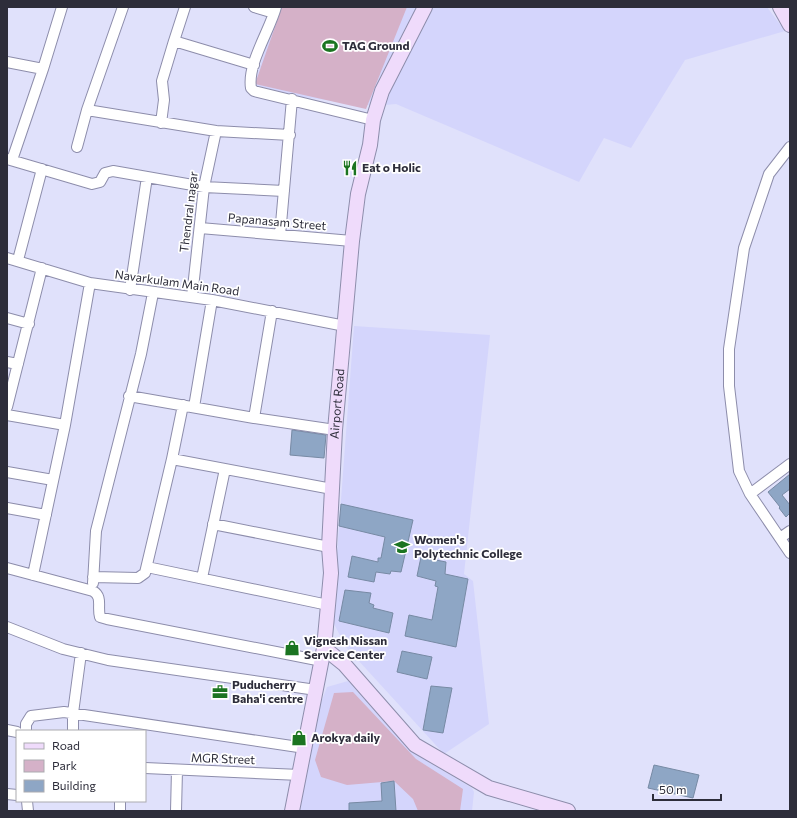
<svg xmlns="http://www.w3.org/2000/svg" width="797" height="818" font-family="Commissioner,sans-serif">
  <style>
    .built { fill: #d4d5fc }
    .green { fill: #d5b1c8 }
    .building { fill: #8ea6c5; stroke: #778aa4 }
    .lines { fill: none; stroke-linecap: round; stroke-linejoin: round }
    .street-casing { stroke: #8d8dab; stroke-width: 12 }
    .secondary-casing { stroke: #8d8dab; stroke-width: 16 }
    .street { stroke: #fff; stroke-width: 10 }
    .secondary { stroke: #efdbfb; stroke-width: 14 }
    .labels { text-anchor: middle; stroke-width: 3.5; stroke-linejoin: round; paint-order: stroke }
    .poi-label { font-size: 12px; font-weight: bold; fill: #2d2d3a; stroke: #fff; text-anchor: start }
    .street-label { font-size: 12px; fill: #2d2d3a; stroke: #fff }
  </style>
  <rect width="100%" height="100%" fill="#e0e1fb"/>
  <path class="built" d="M279,7H767L785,31L685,60L631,148L604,138L579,182L396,104L375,106L295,96L254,85Z
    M354,326L490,335L464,574L473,581L489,724L444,754L346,647L332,620Z
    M348,681L380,717L419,756L472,788L474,792L472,811H299L300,801L320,705L327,687Z"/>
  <path class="green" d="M282,7H407L366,109L255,84Z
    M353,692L416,759L463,789L460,811H418L413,799L394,781L347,785L321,777L315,760L334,693Z"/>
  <path class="building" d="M292,430L326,435L324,458L290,455Z
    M790,474V489L782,495L790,505V513L786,517L779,508L780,507L768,492Z
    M341,504L413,520L401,572L391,571L390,574L376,572L374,582L348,577L352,556L378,562V558H381L385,537L339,526Z
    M421,557L446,562L445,574L468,579L456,647L405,636L409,615L432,620L438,587L435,586L436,581L417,576Z
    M345,590L371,593L369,603L374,605L373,608L393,613L389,633L339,621Z
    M402,651L432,657L427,679L397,672Z
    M431,686L452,688L443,733L423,730Z
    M654,765L699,775L693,798L648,788Z
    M394,781L396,811H349V803L382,801L381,783Z"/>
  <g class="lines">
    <defs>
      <path id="street" d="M254,7L274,13
        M276,7C270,30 247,64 251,88L254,91L373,120
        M174,41L185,7
        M7,62L43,69L12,160
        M43,69L62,7
        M87,110L216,131L290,135
        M161,123L164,100L162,81L174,41L254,65
        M77,147L87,110L123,7
        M790,147L769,174L744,248L729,349V386L739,471L750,494L790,553
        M7,159L92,184L100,182L105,173L113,171L204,187L284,191
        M200,228L352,241
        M280,235L292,99
        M7,258L90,283L212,300L345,326
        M18,260L42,169
        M130,290L147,177
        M192,297L204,187L216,131
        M7,318L29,324
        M7,362L18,364
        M129,396L254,418L335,430
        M7,407L42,268
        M194,407L212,300
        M7,415L65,425
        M254,418L272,311
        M172,459L183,405
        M7,472L53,480
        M750,494L790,464
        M7,508L46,515
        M213,524L329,547
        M780,538L790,531
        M147,567L328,605
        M7,568L93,591C103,597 97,607 100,617L107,619L322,661
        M33,575L65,425L90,283
        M93,577L138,578L145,573L172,459L332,489
        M202,578L225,469
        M93,583L96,531L141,354L153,293
        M7,627L63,649L108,660L316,690
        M7,730L17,732
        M26,731V724L31,716L64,712L305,748
        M73,731V713L81,653
        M145,768L300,775
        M7,794L17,795
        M27,801L28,811
        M120,811V801
        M176,811L177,770"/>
      <g id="secondary">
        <path d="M780,7L790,25"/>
        <path d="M324,648L344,664L415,745L489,788L568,811"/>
        <path id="s1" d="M292,811L324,648L331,573L329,547L335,430L352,241L358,194L370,145L373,120L382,91L425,7"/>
      </g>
    </defs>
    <use href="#street" class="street-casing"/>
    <use href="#secondary" class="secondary-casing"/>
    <use href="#street" class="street"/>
    <use href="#secondary" class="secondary"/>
  </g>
  <defs>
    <symbol id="stadium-bare" viewBox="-9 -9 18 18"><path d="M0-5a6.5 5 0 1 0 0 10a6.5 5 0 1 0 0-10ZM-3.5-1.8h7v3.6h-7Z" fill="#1b7421" stroke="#fff" stroke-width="2.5" paint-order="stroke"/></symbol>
    <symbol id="restaurant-bare" viewBox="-9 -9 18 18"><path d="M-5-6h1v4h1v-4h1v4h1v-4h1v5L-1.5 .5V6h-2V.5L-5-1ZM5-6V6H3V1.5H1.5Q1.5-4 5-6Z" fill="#1b7421" stroke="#fff" stroke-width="2.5" paint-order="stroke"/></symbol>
    <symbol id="university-bare" viewBox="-9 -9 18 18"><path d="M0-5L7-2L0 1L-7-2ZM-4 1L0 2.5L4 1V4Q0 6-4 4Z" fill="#1b7421" stroke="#fff" stroke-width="2.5" paint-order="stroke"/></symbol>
    <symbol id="shop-bare" viewBox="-9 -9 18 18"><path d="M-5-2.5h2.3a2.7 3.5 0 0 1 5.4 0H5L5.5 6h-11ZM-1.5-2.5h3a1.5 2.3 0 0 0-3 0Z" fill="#1b7421" stroke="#fff" stroke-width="2.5" paint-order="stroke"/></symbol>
    <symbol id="office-bare" viewBox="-9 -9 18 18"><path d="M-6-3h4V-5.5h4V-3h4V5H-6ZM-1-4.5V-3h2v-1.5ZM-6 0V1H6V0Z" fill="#1b7421" stroke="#fff" stroke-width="2.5" paint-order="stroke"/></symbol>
  </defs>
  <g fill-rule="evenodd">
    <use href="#stadium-bare" x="319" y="35" width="22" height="22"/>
    <use href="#restaurant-bare" x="339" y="157" width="22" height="22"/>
    <use href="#university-bare" x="391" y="536" width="22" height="22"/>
    <use href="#shop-bare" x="281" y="637" width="22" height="22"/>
    <use href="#office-bare" x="209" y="681" width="22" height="22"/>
    <use href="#shop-bare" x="288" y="727" width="22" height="22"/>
  </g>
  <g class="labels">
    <g class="poi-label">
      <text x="342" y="50">TAG Ground</text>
      <text x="362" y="172">Eat o Holic</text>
      <text x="414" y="544">Women's<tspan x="414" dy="14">Polytechnic College</tspan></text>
      <text x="304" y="645">Vignesh Nissan<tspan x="304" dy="14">Service Center</tspan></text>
      <text x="232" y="689">Puducherry<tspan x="232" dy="14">Baha'i centre</tspan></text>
      <text x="311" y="742">Arokya daily</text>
    </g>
    <g class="street-label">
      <text transform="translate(189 212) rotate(-83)" y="4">Thendral nagar</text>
      <text transform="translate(277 222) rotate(5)" y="4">Papanasam Street</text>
      <text transform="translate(177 283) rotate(8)" y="4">Navarkulam Main Road</text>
      <text dy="4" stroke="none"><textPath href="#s1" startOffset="411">Airport Road</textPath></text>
      <text transform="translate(223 759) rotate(2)" y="4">MGR Street</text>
    </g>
  </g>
  <rect width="797" height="818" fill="none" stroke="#2d2d3a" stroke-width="16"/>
  <rect x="16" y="730" width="130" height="72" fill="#ffffff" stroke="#ababb0"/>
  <rect x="24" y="743" width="20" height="6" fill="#efdbfb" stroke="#ababb0"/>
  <text x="52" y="750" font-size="12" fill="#2d2d3a">Road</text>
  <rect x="24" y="760" width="20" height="12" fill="#d5b1c8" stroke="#ababb0"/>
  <text x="52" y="770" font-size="12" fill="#2d2d3a">Park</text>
  <rect x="24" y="780" width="20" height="12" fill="#8ea6c5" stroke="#ababb0"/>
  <text x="52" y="790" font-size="12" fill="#2d2d3a">Building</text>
  <path d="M653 794v6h68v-6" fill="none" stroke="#2d2d3a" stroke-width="2"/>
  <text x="659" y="794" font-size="12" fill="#2d2d3a" stroke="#ffffff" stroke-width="3" paint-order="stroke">50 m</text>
</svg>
